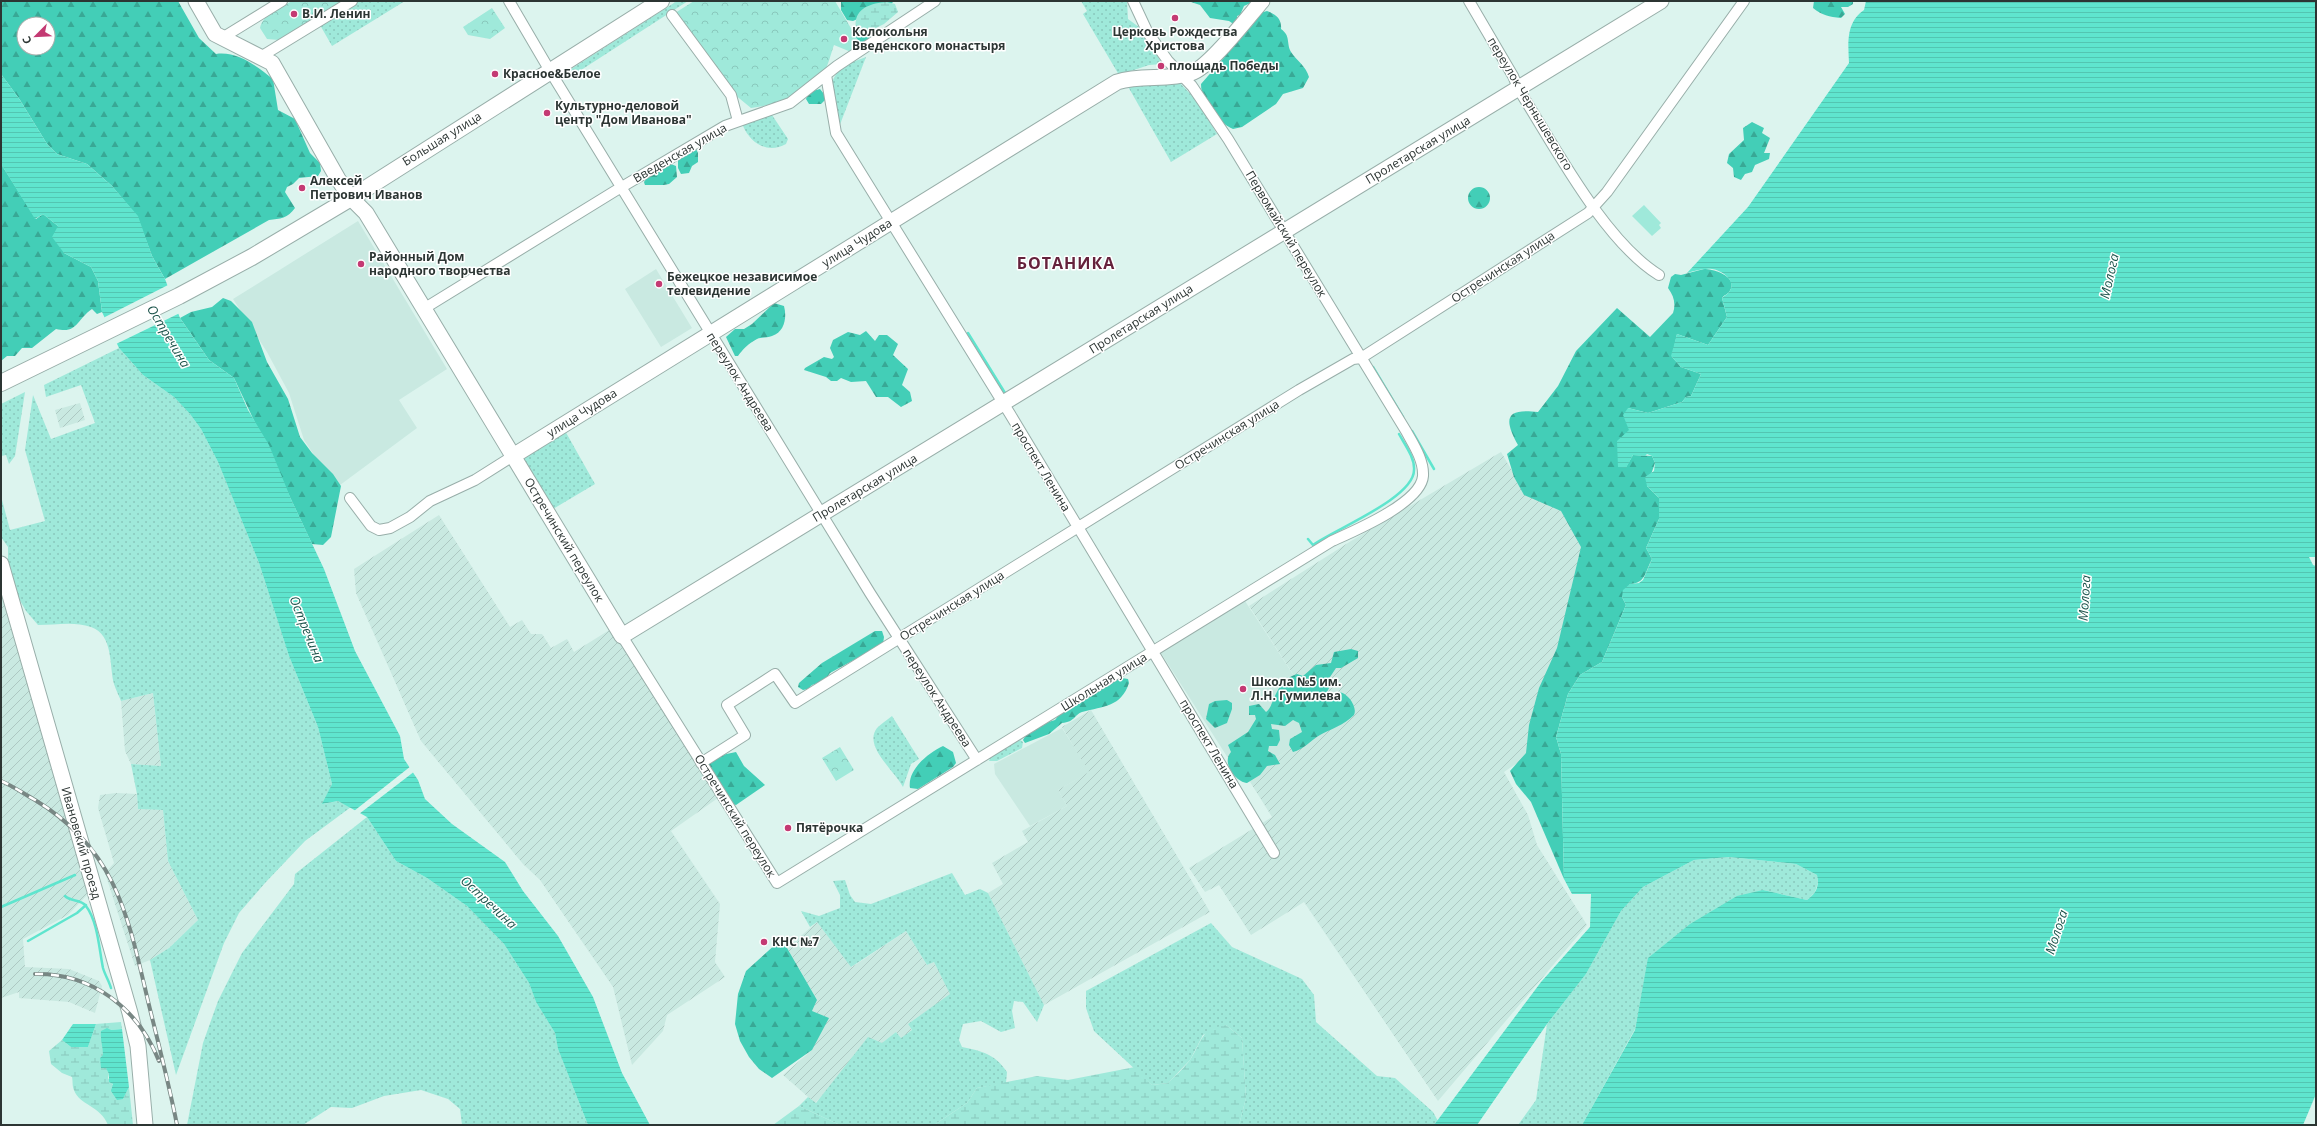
<svg xmlns="http://www.w3.org/2000/svg" width="2317" height="1126" font-family="'Open Sans',sans-serif">
  <style>
    .built { fill: #c9e9e1 }
    .industrial { fill: url(#industrial-furrows) }
    .grass { fill: url(#grass-dots) }
    .forest { fill: url(#forest-firs); fill-rule: evenodd }
    .wetland { fill: url(#wetland-marsh) }
    .park { fill: url(#park-crowns) }
    .garden { fill: #9fe9da }
    .water { fill: url(#water-rules) }
    .pier { fill: #dcf4ee }
    .lines { fill: none; stroke-linecap: round; stroke-linejoin: round }
    .stream { stroke: #5fe5ce; stroke-width: 2.5 }
    .street-casing { stroke: #98aea9; stroke-width: 12 }
    .secondary-casing { stroke: #98aea9; stroke-width: 17 }
    .primary-casing { stroke: #98aea9; stroke-width: 18 }
    .street { stroke: #fff; stroke-width: 10 }
    .secondary { stroke: #fff; stroke-width: 15 }
    .primary { stroke: #fff; stroke-width: 16 }
    .rail-casing { stroke: #788784; stroke-width: 4 }
    .rail { stroke: #fff; stroke-width: 2.5; stroke-dasharray: 8; stroke-linecap: butt }
    .poi-dot { fill: #c43a73; stroke: #fff; stroke-width: 1.5 }
    .labels { text-anchor: middle; stroke-width: 3; stroke-linejoin: round; paint-order: stroke }
    .poi-label { font-size: 12px; font-weight: bold; fill: #2c3533; stroke: #fff; text-anchor: start }
    .street-label { font-size: 12px; fill: #2c3533; stroke: #fff }
    .water-label { font-size: 13px; font-style: italic; fill: #1d554c; stroke: #fff }
    .district-label { font-size: 16px; font-weight: bold; letter-spacing: 1px; fill: #65223c; stroke: #fff }
  </style>
  <defs>
    <pattern id="industrial-furrows" width="10" height="10" patternUnits="userSpaceOnUse"><rect width="10" height="10" fill="#c9e9e1"/><path d="M-1 1l2-2M0 10L10 0M9 11l2-2" fill="none" stroke="#adc8c2"/></pattern>
    <pattern id="grass-dots" width="8" height="8" patternUnits="userSpaceOnUse"><rect width="8" height="8" fill="#9fe9da"/><path d="M2 2h.1M6 6h.1" fill="none" stroke="#89c8bc" stroke-width="1.8" stroke-linecap="round"/></pattern>
    <pattern id="forest-firs" width="22" height="20" patternUnits="userSpaceOnUse"><rect width="22" height="20" fill="#43ceb7"/><path d="M5 1l3.5 6h-7zM16 11l3.5 6h-7z" fill="#38a895"/></pattern>
    <pattern id="wetland-marsh" width="20" height="14" patternUnits="userSpaceOnUse"><rect width="20" height="14" fill="#9fe9da"/><path d="M1 5h8M5 5V1M11 12h8M15 12V8" fill="none" stroke="#89c8bc"/></pattern>
    <pattern id="park-crowns" width="20" height="18" patternUnits="userSpaceOnUse"><rect width="20" height="18" fill="#9fe9da"/><path d="M2 6a3 3 0 1 1 6 0M12 15a3 3 0 1 1 6 0" fill="none" stroke="#89c8bc"/></pattern>
    <pattern id="water-rules" width="6" height="5" patternUnits="userSpaceOnUse"><rect width="6" height="5" fill="#5fe5ce"/><path d="M0 2.5h6" fill="none" stroke="#53c5b1"/></pattern>
  </defs>
  <rect width="100%" height="100%" fill="#dcf4ee"/>
  <path class="built" d="M358,221L447,369L399,400L417,428L336,488L304,440L289,393L267,352L233,299Z
    M656,269L692,328L661,347L625,289Z
    M1245,601L1326,725L1242,780L1161,653Z
    M1062,728L1090,772L1058,790L1067,806L1030,826L995,774L994,764Z"/>
  <path class="industrial" d="M80,403L85,420L60,428L55,410Z
    M1501,452L1523,489L1567,512L1585,547L1529,755L1504,772L1528,815L1537,845L1587,925L1438,1101L1304,902L1251,935L1219,885L1205,892L1189,868L1272,817L1247,777L1326,725L1249,606L1351,541Z
    M439,515L510,627L522,620L531,634H542L551,648L567,639L574,652L611,629L718,798L671,831L720,904L715,962L725,977L667,1015L663,1031L632,1065L613,987L540,880L523,864L421,741L356,593L354,569Z
    M1,586L89,893L68,915L23,939L25,967L69,969L99,981L102,986L95,1013L69,1002L19,998V992L1,998Z
    M153,693L161,766L131,764L125,751L121,701Z
    M1091,710L1210,912L1044,1005L988,893L1003,884L992,863L1028,842L1022,831L1067,806L1058,790L1089,772L1062,727Z
    M116,793L137,794L138,809L163,810L168,861L198,920L169,948L150,960L135,966L105,873L114,863L98,808L100,795Z
    M817,922L852,967L906,931L927,965L934,962L951,994L908,1024L912,1030L901,1038L896,1032L850,1069L815,1103L783,1075L812,1050V1011L817,1000L787,948Z"/>
  <path class="grass" d="M359,1H405L332,46L320,25Z
    M677,1H688L578,72L568,71Z
    M1081,1H1127L1128,19L1143,30L1162,64L1149,65L1119,75L1083,14L1087,11Z
    M866,57L839,127L832,84C835,68 852,62 866,57Z
    M1179,82L1197,101L1217,134L1171,162L1126,83Z
    M769,115H772L788,139L786,144C768,154 751,144 743,126V124Z
    M119,348L143,375L174,397L190,414L201,429L218,462L259,563L289,656L318,727L332,784L323,804L338,801L351,807L305,841L265,883L239,913L224,943L176,1075L150,960L169,948L198,920L168,861L163,810L138,809L137,794L131,764L161,766L153,693L121,701C119,696 116,690 114,684C109,666 114,635 91,627C74,621 55,625 38,625L26,611L14,590L8,560V547L1,537V496L10,530L45,521L25,450L33,395L51,439L95,423L81,385L46,397L44,385Z
    M25,392L15,456L9,464L6,455L1,456V404Z
    M564,429L595,484L553,509L526,465L523,457Z
    M892,716L919,759L911,764L903,787C894,770 863,746 877,728C881,724 887,720 892,716Z
    M1020,740L1023,742L1022,748L997,761H989L991,756Z
    M367,817L396,861L427,878L467,906L504,944L529,983L536,1002L555,1033L558,1049L588,1125H462L460,1109L448,1099L421,1090L384,1096L352,1108L331,1107L303,1125H187L203,1043L218,1001L242,953L294,884L295,874Z
    M1729,857L1796,864L1817,875C1818,887 1817,892 1807,900L1763,890L1649,958L1635,1029L1582,1125H1518L1536,1100L1547,1024L1586,974L1621,911L1643,887L1694,860Z
    M952,873L965,895L980,889L988,893L1044,1005L1037,1022L1023,1002L1014,1001L1012,1011L1015,1028L1001,1032L981,1021L963,1024L959,1040L962,1047C982,1051 995,1054 1007,1072L1006,1083L977,1088L967,1103L934,1125H840L799,1106L808,1097L816,1103L868,1037L882,1043L896,1032L901,1038L912,1030L908,1024L950,994L934,962L927,965L906,931L851,967L817,922L810,927L801,911L819,916L840,908V895L833,881L845,880L850,895L855,902L871,904Z
    M1211,923L1232,947L1302,979L1314,995L1316,1022L1377,1076L1395,1078L1433,1112L1438,1121L1434,1125H1239L1246,1098L1242,1038L1226,1025L1203,1035L1190,1060L1168,1083L1152,1085L1094,1031L1086,1008V991Z"/>
  <path class="forest" d="M1,1H178L199,38L216,54C238,51 256,66 273,79L278,110L295,119L310,153L320,163L321,171L318,176L299,178L293,184L287,187L285,192L295,208C288,218 280,219 269,220L165,279L152,256L137,216L112,186L87,164L57,154L47,144L20,100L1,74ZM24,24H48V48H24Z
    M841,1H894L891,4L853,21L847,20L841,10Z
    M1188,1H1255L1244,6L1240,15L1237,16L1238,19L1235,25L1229,21L1210,18L1200,5Z
    M1814,1H1853V4L1848,7H1841L1845,14L1841,18C1829,17 1822,15 1813,8Z
    M1267,11C1276,14 1282,19 1281,29C1291,36 1286,43 1291,52C1297,61 1306,66 1309,77L1303,88L1283,94L1276,104L1242,127L1233,129C1217,122 1201,102 1201,84L1255,22L1260,13Z
    M863,28H873L876,36L860,45L851,33Z
    M820,89L824,94L825,100L821,104H809L806,99L809,92Z
    M1752,122L1764,128L1762,133L1770,138L1764,153H1770L1769,159L1755,165L1752,172L1745,174L1741,180L1734,177L1733,168L1727,163L1729,154L1744,140L1743,128Z
    M690,149H696L698,153V162L692,166L689,173L681,174L678,168V158L689,153Z
    M1,164L36,219L43,214L58,226L64,253L91,267L98,281L102,312L97,314L92,309C76,320 78,334 56,329L32,348H22L15,356H7L1,361Z
    M671,164L676,166L677,177L669,184L664,185H645L644,182C649,174 662,165 671,164Z
    M1468 198a11 11 0 1 1 22 0a11 11 0 1 1-22 0Z
    M1704,269C1714,269 1740,277 1729,292C1728,294 1724,295 1722,298L1727,317L1708,345L1677,334L1672,357L1681,367L1701,374L1691,396L1686,397L1682,402L1648,413L1628,408L1629,430L1626,467L1633,455L1652,456L1655,463L1647,486L1659,498V519L1646,548L1652,559C1645,572 1646,583 1630,584L1622,597L1626,605L1602,662L1580,675L1568,694L1556,737L1561,754L1564,879L1531,802L1516,784L1510,771L1526,753L1529,725L1539,688L1557,648L1581,547L1561,511L1524,495L1514,477L1507,454L1518,445C1503,418 1506,408 1538,412L1558,386L1576,351L1617,308L1650,337L1673,313C1676,304 1674,296 1668,288L1671,277L1675,274L1681,275Z
    M223,298L231,301L252,322L267,362L288,399L300,437L312,453L333,474L341,486L331,537L323,545L312,544L234,378L209,360L180,318L191,312L212,307Z
    M774,303L784,306C787,317 785,332 772,336C767,338 762,337 757,339C749,343 742,350 738,356H735L726,337L735,329H744L752,324Z
    M866,331L875,341L879,335H887L898,344L893,355L908,369L902,385L910,392L912,401L901,407L888,397H876L866,381L851,382L841,378L837,381H831L826,377L804,370L805,368L824,357L832,359L834,357L830,348L833,340L848,332L860,335Z
    M875,631H882L884,637L883,644L830,673L824,681L812,685L808,689L803,690L798,687L799,683L822,663Z
    M1351,649L1358,651V658L1341,668H1336L1326,683L1329,688L1325,696L1330,699L1337,692C1347,691 1358,707 1354,715C1344,725 1331,729 1320,735C1310,741 1304,749 1293,752L1289,745L1290,739L1302,732L1299,723L1293,720L1285,726L1271,724L1272,729L1279,730L1280,740L1277,746H1269L1268,751L1275,755L1280,764L1267,766L1260,775L1247,783C1236,782 1221,763 1231,752L1228,745L1248,732L1256,719L1255,715H1249V706L1259,704L1266,712C1275,706 1274,681 1297,674L1303,676L1316,665L1331,663L1334,652Z
    M1122,678L1128,679L1129,683C1121,707 1104,706 1082,712C1075,714 1075,722 1062,723L1049,734L1025,743L1023,740C1027,731 1038,732 1042,724L1055,720L1063,710L1073,707L1075,704L1107,686L1110,681Z
    M1227,700L1232,703V709L1227,723L1215,728L1206,719L1209,704L1215,701Z
    M943,746L953,752L956,763L953,767L918,789L910,788C907,770 928,753 943,746Z
    M736,752L744,766L765,785L736,805L729,803L708,763L717,756Z
    M778,942L787,948L817,1000L812,1011L829,1018L812,1050L772,1078L759,1069L749,1057L740,1041L735,1024L738,994L746,971Z"/>
  <path class="wetland" d="M887,2L895,4L898,12L884,24L866,33L856,28C853,9 870,3 887,2Z
    M121,1022L122,1029L111,1030L103,1047V1056L100,1058L102,1068L106,1067L109,1074L108,1078L123,1099L129,1087L133,1125H108C101,1106 79,1105 74,1090C72,1086 73,1081 72,1077L62,1073L51,1064L49,1051L62,1040L71,1047H88L96,1024Z
    M1226,1025L1242,1038L1246,1098L1239,1125H934L967,1103L977,1088L1037,1076L1068,1080L1135,1067L1152,1085L1168,1083C1175,1076 1184,1068 1190,1060C1203,1040 1199,1030 1226,1025Z
    M799,1106L840,1125H773Z"/>
  <path class="park" d="M292,1H341L279,40L267,39L260,28C263,14 280,8 292,1Z
    M694,1H835L862,47L851,52L834,45C831,53 828,67 823,74C805,94 777,105 751,108L734,94L675,13Z
    M492,8L505,28L490,39L468,35L463,27Z
    M840,747L854,770L836,781L822,758Z"/>
  <path class="garden" d="M1644,205L1661,223L1659,225L1661,228L1652,236L1632,216Z"/>
  <path class="water" d="M1866,1H2316V557H2309L2313,565L2316,566V1094L2303,1125H1582L1635,1030L1648,958L1690,924L1737,896L1763,890L1807,900C1817,892 1819,887 1817,875L1796,864L1729,857L1694,860L1643,887L1621,911L1586,974L1547,1024L1477,1125H1434L1541,982L1590,927L1591,894H1572L1564,879L1561,754L1556,737L1568,694L1580,675L1602,662L1626,605L1622,597L1623,590L1630,584L1639,583L1643,580L1652,559L1646,548L1659,519V498L1647,486L1645,477L1654,471L1655,463L1652,456L1647,454L1645,456L1633,455L1626,468L1618,467L1617,441L1629,430L1623,415L1628,408L1648,413L1682,402L1686,397L1691,396L1701,374L1681,367L1671,356L1677,334L1708,345L1727,317L1722,298C1724,296 1728,294 1729,292C1738,281 1721,270 1712,269C1703,268 1695,271 1687,273L1748,207L1849,63C1848,43 1846,22 1864,10Z
    M1,74L20,100L47,144L57,154L87,164L112,186L138,216L152,256L165,279L180,318L209,360L234,378L248,410L269,445L291,499L324,569L355,651L400,736L404,759L418,780L425,799L452,824L505,862L523,891L558,936L593,997L622,1073L650,1125H588L558,1049L555,1033L536,1002L529,983L504,944L467,906L427,878L396,861L367,817L338,801L322,804L332,784L318,727L289,656L259,563L218,462L201,429L190,414L174,397L143,375L119,348L102,312L98,281L91,267L64,253L52,237L58,226L43,214L35,219L1,164Z
    M73,1024H96L88,1047H71L62,1040Z
    M107,1028L111,1030L122,1029L129,1087L123,1099L117,1100L111,1091L113,1084L109,1082V1074L106,1068H101L100,1058L103,1055C103,1046 100,1040 101,1031Z"/>
  <path class="pier" d="M170,284L180,313L116,344L103,318Z
    M411,766L415,771L359,814L354,811Z"/>
  <g class="lines">
    <path class="stream" d="M968,333L1005,393
      M1373,367L1403,417
      M1412,431L1434,469
      M1308,539L1313,545C1335,529 1414,498 1414,470C1415,458 1405,445 1399,434
      M65,896C71,902 81,899 86,906C98,922 99,949 103,968C105,975 109,981 111,988
      M1,907L75,875
      M28,941L77,913L86,905"/>
    <defs>
      <path id="street" d="M509,1L550,71L870,593L977,760
        M1469,1L1513,76L1519,90C1554,145 1604,241 1659,275
        M672,15L731,95L738,121
        M222,38L282,1
        M262,56L352,1
        M826,75L836,133L1010,414L1274,853
        M425,308L615,191L725,126L790,103L837,66L935,1
        M350,498L371,526L379,530L390,528L410,517L430,501L475,480L513,456
        M622,636L777,883L1332,541C1354,531 1421,503 1423,476C1424,460 1413,444 1406,431L1228,139L1192,86L1168,61L1148,33L1133,1
        M701,763L745,735L727,705L775,674L795,703L1299,390L1353,359L1361,358L1588,213L1607,192L1744,1"/>
      <path id="secondary" d="M196,1L215,34L272,63L338,179L351,198L366,213L622,636L1661,1
        M513,456L1117,82C1141,74 1167,81 1191,73C1209,68 1248,17 1262,1
        M1,564L130,1013L138,1046L145,1125"/>
      <path id="primary" d="M1,383L179,296L252,257L351,198L661,1"/>
    </defs>
    <use href="#street" class="street-casing"/>
    <use href="#secondary" class="secondary-casing"/>
    <use href="#primary" class="primary-casing"/>
    <use href="#street" class="street"/>
    <use href="#secondary" class="secondary"/>
    <use href="#primary" class="primary"/>
    <defs>
      <path id="rail" d="M1,781C13,786 24,794 35,800C116,849 128,916 148,1001C158,1042 169,1084 177,1125
        M35,974C92,973 138,1008 159,1061"/>
    </defs>
    <use href="#rail" class="rail-casing"/>
    <use href="#rail" class="rail"/>
  </g>
  <g class="poi-dot">
    <circle cx="294" cy="14" r="4"/>
    <circle cx="1175" cy="18" r="4"/>
    <circle cx="844" cy="39" r="4"/>
    <circle cx="1161" cy="66" r="4"/>
    <circle cx="495" cy="74" r="4"/>
    <circle cx="547" cy="113" r="4"/>
    <circle cx="302" cy="188" r="4"/>
    <circle cx="361" cy="264" r="4"/>
    <circle cx="659" cy="284" r="4"/>
    <circle cx="1243" cy="689" r="4"/>
    <circle cx="788" cy="828" r="4"/>
    <circle cx="764" cy="942" r="4"/>
  </g>
  <g class="labels">
    <g class="poi-label">
      <text x="302" y="18">В.И. Ленин</text>
      <text x="852" y="36">Колокольня<tspan x="852" dy="14">Введенского монастыря</tspan></text>
      <text x="1175" y="36" text-anchor="middle">Церковь Рождества<tspan x="1175" dy="14">Христова</tspan></text>
      <text x="1169" y="70">площадь Победы</text>
      <text x="503" y="78">Красное&amp;Белое</text>
      <text x="555" y="110">Культурно-деловой<tspan x="555" dy="14">центр "Дом Иванова"</tspan></text>
      <text x="310" y="185">Алексей<tspan x="310" dy="14">Петрович Иванов</tspan></text>
      <text x="369" y="261">Районный Дом<tspan x="369" dy="14">народного творчества</tspan></text>
      <text x="667" y="281">Бежецкое независимое<tspan x="667" dy="14">телевидение</tspan></text>
      <text x="1251" y="686">Школа №5 им.<tspan x="1251" dy="14">Л.Н. Гумилева</tspan></text>
      <text x="796" y="832">Пятёрочка</text>
      <text x="772" y="946">КНС №7</text>
    </g>
    <g class="street-label">
      <text transform="translate(1530 104) rotate(59)" y="4">переулок Чернышевского</text>
      <text transform="translate(442 139) rotate(-32)" y="4">Большая улица</text>
      <text transform="translate(1418 150) rotate(-31)" y="4">Пролетарская улица</text>
      <text transform="translate(680 153) rotate(-30)" y="4">Введенская улица</text>
      <text transform="translate(1286 234) rotate(59)" y="4">Первомайский переулок</text>
      <text transform="translate(857 243) rotate(-32)" y="4">улица Чудова</text>
      <text transform="translate(1503 267) rotate(-33)" y="4">Остречинская улица</text>
      <text transform="translate(1141 319) rotate(-32)" y="4">Пролетарская улица</text>
      <text transform="translate(740 382) rotate(58)" y="4">переулок Андреева</text>
      <text transform="translate(582 413) rotate(-32)" y="4">улица Чудова</text>
      <text transform="translate(1227 435) rotate(-32)" y="4">Остречинская улица</text>
      <text transform="translate(1041 467) rotate(59)" y="4">проспект Ленина</text>
      <text transform="translate(865 488) rotate(-31)" y="4">Пролетарская улица</text>
      <text transform="translate(564 540) rotate(59)" y="4">Остречинский переулок</text>
      <text transform="translate(952 606) rotate(-32)" y="4">Остречинская улица</text>
      <text transform="translate(1104 682) rotate(-32)" y="4">Школьная улица</text>
      <text transform="translate(937 698) rotate(57)" y="4">переулок Андреева</text>
      <text transform="translate(1209 744) rotate(59)" y="4">проспект Ленина</text>
      <text transform="translate(735 816) rotate(58)" y="4">Остречинский переулок</text>
      <text transform="translate(81 843) rotate(74)" y="4">Ивановский проезд</text>
    </g>
    <g class="water-label">
      <text transform="translate(2109 276) rotate(-77)" y="5">Молога</text>
      <text transform="translate(169 336) rotate(59)" y="5">Остречина</text>
      <text transform="translate(2084 598) rotate(-86)" y="5">Молога</text>
      <text transform="translate(307 629) rotate(68)" y="5">Остречина</text>
      <text transform="translate(489 902) rotate(43)" y="5">Остречина</text>
      <text transform="translate(2056 932) rotate(-72)" y="5">Молога</text>
    </g>
    <g class="district-label">
      <text x="1066" y="269">БОТАНИКА</text>
    </g>
  </g>
  <rect width="2317" height="1126" fill="none" stroke="#2c3533" stroke-width="4"/>
  <g transform="translate(36 36) rotate(246)"><circle r="19" fill="#ffffff" stroke="#abaead"/>
  <path d="M0-3L7 15L0 10L-7 15Z" fill="#c43a73"/>
  <text y="-6" font-size="11" font-weight="bold" text-anchor="middle" fill="#2c3533">С</text>
  </g>
</svg>
